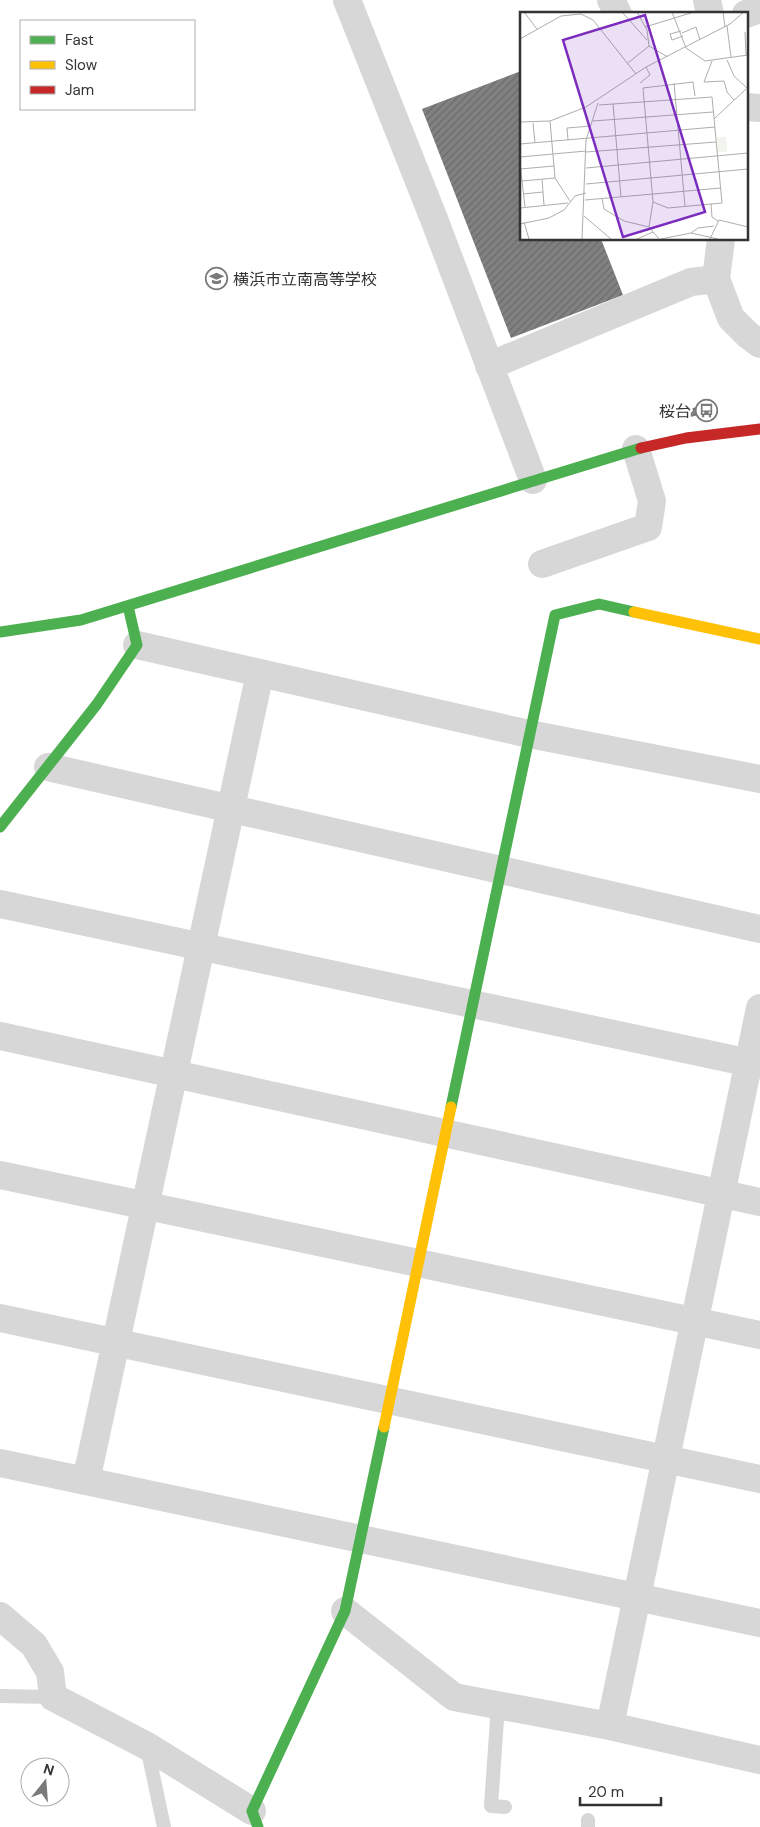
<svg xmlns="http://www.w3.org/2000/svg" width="760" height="1827" font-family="'DM Sans','Noto Sans JP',sans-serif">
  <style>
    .building { fill: url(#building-hatch) }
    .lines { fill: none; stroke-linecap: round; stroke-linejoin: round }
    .lane { stroke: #d7d7d7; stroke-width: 14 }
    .street { stroke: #d7d7d7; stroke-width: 28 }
    .fast { stroke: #4caf50; stroke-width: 11 }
    .slow { stroke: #ffc107; stroke-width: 11 }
    .jam { stroke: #c62828; stroke-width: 11 }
    .labels { text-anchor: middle; stroke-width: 5; stroke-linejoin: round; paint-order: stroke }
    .poi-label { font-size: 16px; fill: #333; stroke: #fff; text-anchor: start }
    .inset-road { fill: none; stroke: #adadad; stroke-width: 1 }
    .view { fill: #7b2cbf; fill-opacity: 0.15; stroke: #7b2cbf; stroke-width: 2.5 }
    .inset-edge { fill: none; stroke: #333; stroke-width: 2.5 }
  </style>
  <defs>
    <pattern id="building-hatch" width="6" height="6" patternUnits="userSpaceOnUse" patternTransform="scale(1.25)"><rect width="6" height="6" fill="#818181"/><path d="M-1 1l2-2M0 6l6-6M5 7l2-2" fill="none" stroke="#6a6a6a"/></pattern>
  </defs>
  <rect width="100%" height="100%" fill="#fff"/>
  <path class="building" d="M521,71V239H601L623,295L511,338L422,109Z
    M711,404L713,412L690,417L688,409Z"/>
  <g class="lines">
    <path class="lane" d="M0,1696L53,1697
      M498,1705L491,1806L505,1807
      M147,1747L164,1827
      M588,1827V1820"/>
    <path class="street" d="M347,0L434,219L533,480
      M611,0L618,14
      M707,0L710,14
      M746,14L760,9
      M746,107L760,108
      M721,239L716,279L731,318L748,335L760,344
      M489,366L691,282L716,279
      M542,564L648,527L652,501L636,449
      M137,645L529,734L760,779
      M48,767L760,929
      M0,904L760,1065
      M0,1036L760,1202
      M0,1175L760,1335
      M0,1318L760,1479
      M0,1463L760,1623
      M86,1481L260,673
      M345,1611L454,1697L610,1726L760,1760
      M0,1616L34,1645L50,1672L53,1697L147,1746L252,1811
      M610,1726L760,1008"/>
    <path class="fast" d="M0,632L81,620L641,448
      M0,827L97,704L137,645L128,606
      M451,1107L555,615L599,604L634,612
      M258,1827L252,1811L345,1611L384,1427"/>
    <path class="slow" d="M634,612L760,639
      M384,1427L451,1107"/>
    <path class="jam" d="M641,448L686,438L760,429"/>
  </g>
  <defs>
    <symbol id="school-ring" viewBox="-11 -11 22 22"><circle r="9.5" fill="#fff" stroke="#7a7a7a" stroke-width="1.5"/><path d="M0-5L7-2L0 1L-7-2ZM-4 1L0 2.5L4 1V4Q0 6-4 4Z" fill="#7a7a7a"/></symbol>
    <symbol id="bus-ring" viewBox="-11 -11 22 22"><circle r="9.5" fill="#fff" stroke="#7a7a7a" stroke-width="1.5"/><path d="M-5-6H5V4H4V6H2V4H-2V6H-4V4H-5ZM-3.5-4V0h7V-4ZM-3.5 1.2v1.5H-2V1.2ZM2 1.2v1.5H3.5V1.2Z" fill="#7a7a7a"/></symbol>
  </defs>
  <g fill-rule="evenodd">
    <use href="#school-ring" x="204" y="266" width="25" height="25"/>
    <use href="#bus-ring" x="694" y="398" width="25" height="25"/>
  </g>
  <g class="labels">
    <g class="poi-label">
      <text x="233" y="285">横浜市立南高等学校</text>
      <text x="691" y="417" text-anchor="end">桜台</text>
    </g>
  </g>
  <g transform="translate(520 12)">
    <rect width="228" height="228" fill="#fff"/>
    <path d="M197,125H206L207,140H198Z" fill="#f1f5ed"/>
    <path class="inset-road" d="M4,0L17,17M102,0L127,28M117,0L127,18L129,34L148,45M152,0L166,36L185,49L228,43M203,0L205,15M207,14L211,45M125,15L174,0M161,19L150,22L152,28L163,24M225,20L226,43M162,21L176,15L180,28M0,27L41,4L61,2L73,8L116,62M207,48L214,64L228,77M192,49L184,70L204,69L207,80L214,88M108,51L129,34M120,71L130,63L126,55M154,71L165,194M93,92L101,185M79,93L192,85L202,191L148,196L133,190M194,107L226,77M30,109L35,166L50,189M73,109L193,100M0,110L30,109L66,95L126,55L210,12L224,0M13,111L15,131M48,128L47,116L71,114M0,132L195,115M66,140L196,130M0,145L66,139M0,151L5,195M66,156L228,141M0,157L34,154M22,167L24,193M2,169L35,166M66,172L228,157M3,182L23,180M82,186L84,197L104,209L129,215M65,188L201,176M191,192L192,205L198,209M0,196L48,191M64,204L91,227M4,210L9,227M0,212L29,206L44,198L55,184L66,181M171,221L178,216L194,214M62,227L66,128L78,91M117,227L133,220M139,227L129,215L133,190L123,76L173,70L175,84M141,227L171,221L198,227M190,227L199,208L228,215"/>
    <path class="view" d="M125,3L185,200L103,225L43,28Z"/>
    <rect width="228" height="228" class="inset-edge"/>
  </g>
  <rect x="20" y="20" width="175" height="90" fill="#ffffff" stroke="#adadad"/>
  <rect x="30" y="36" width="25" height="8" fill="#4caf50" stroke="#adadad"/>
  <text x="65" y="45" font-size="15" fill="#333333">Fast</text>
  <rect x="30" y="61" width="25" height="8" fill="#ffc107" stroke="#adadad"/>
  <text x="65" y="70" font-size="15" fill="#333333">Slow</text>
  <rect x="30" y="86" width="25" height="8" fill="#c62828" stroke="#adadad"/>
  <text x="65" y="95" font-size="15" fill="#333333">Jam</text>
  <g transform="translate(45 1782) rotate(17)"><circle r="24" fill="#ffffff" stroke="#adadad"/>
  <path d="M0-4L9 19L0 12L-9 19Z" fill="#7a7a7a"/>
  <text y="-8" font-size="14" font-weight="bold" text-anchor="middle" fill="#333333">N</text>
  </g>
  <path d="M580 1797v8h81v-8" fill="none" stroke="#333333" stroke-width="2.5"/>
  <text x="588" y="1797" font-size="15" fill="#333333" stroke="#ffffff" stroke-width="4" paint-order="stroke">20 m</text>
</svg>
